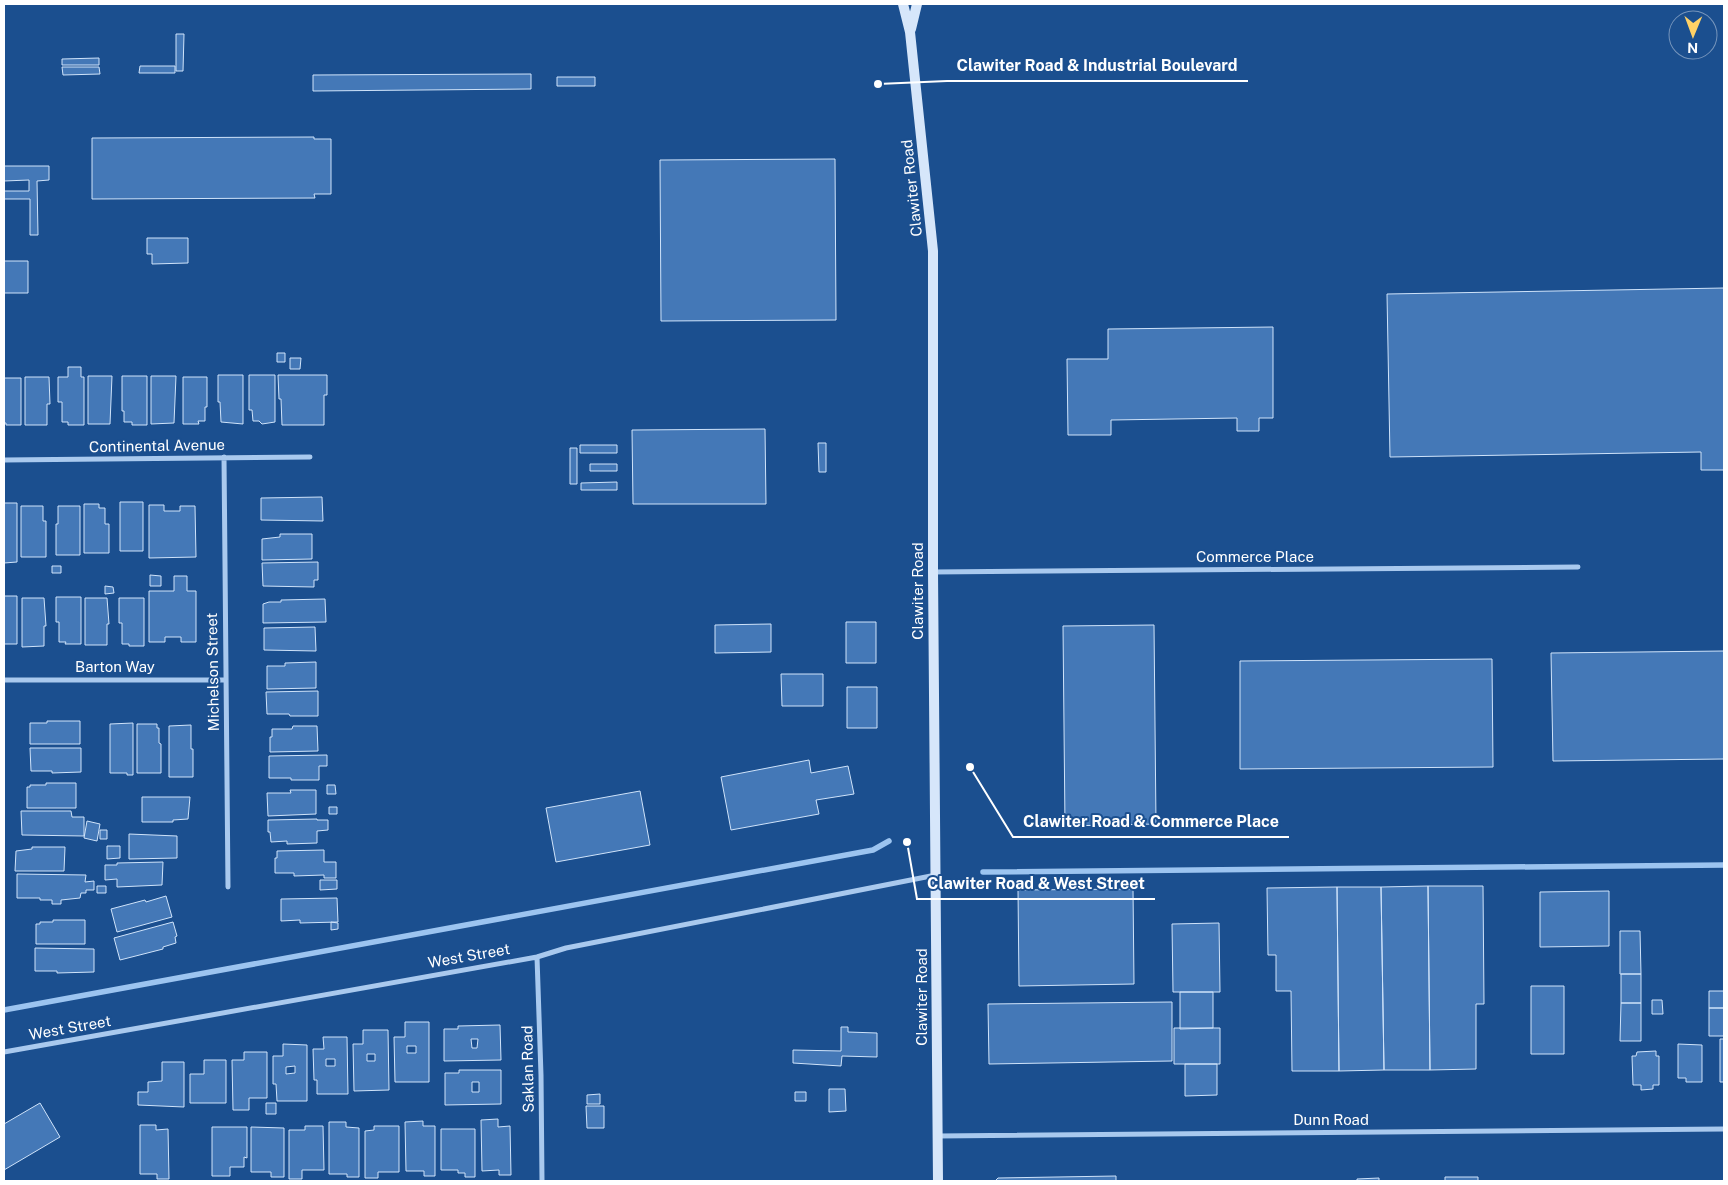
<svg xmlns="http://www.w3.org/2000/svg" width="1728" height="1185" font-family="'Public Sans',sans-serif">
  <style>
    .lines { fill: none; stroke-linecap: round; stroke-linejoin: round }
    .stream { stroke: #9cc4f0; stroke-width: 5.5 }
    .building { fill: #4478b7; stroke: #cfe3fa; fill-rule: evenodd }
    .minor { stroke: #a9c9ee; stroke-width: 5 }
    .secondary { stroke: #d6e6fa; stroke-width: 10 }
    .labels { text-anchor: middle; stroke-width: 4; stroke-linejoin: round; paint-order: stroke }
    .street-label { font-size: 15px; fill: #fff; stroke: #1b4f8f }
    .leader { fill: none; stroke: #fff; stroke-width: 2 }
    .callout-dot { fill: #fff; stroke: #1b4f8f; stroke-width: 2 }
    .callout-label { font-size: 16px; text-anchor: middle; font-weight: bold; fill: #fff; stroke: #1b4f8f; stroke-width: 4; stroke-linejoin: round; paint-order: stroke }
  </style>
  <rect width="100%" height="100%" fill="#1b4f8f"/>
  <g class="lines">
    <path class="stream" d="M983,872L1724,865
      M4,1010L873,850L889,841"/>
  </g>
  <path class="building" d="M176,34H184L183,71H176Z
    M99,58V65H62V59Z
    M140,66H175V73H139Z
    M62,67H99L100,74L63,75Z
    M531,74V89L313,91V75Z
    M557,77H595V86H557Z
    M314,137V139H331V194H314L315,198L92,199V138Z
    M835,159L836,320L661,321L660,160Z
    M4,166H49V180L37,181L38,235H30V199H4V191H29V180L4,181Z
    M147,238H188V263L152,264V254H147Z
    M4,261H28V293H4Z
    M1724,288V470H1701V452L1390,457L1387,294Z
    M1273,327V418H1259V431H1237V418L1111,420V435H1068L1067,359H1108V329Z
    M277,353H285V362H277Z
    M290,358H301L300,369H290Z
    M68,367H81V377H84V425H68V422H62V402H58V377H68Z
    M218,375H243V424L221,422L220,402H218Z
    M249,375H275V422L262,424L259,421H253L252,410H249Z
    M278,375H327V395H324V425H282L281,399H279Z
    M88,376H112L110,424H88Z
    M122,376H147V425H132V422H124V411H122Z
    M151,376H176L174,423L151,424Z
    M25,377H49L50,404H47V425H25Z
    M183,377H207V407H205V421H198L199,424H183Z
    M4,378H21V425H6V423H4Z
    M765,429L766,504H633L632,430Z
    M818,443H826V472H819Z
    M580,445H617V453H580Z
    M570,448H577V484H570Z
    M590,464H617V471H590Z
    M617,482V490H581V483Z
    M322,497L323,521L261,520V498Z
    M120,502H143V551H120Z
    M4,503H17V562L4,563Z
    M84,504H99V508H105V524H109V553H84Z
    M149,505H164V511H180V506H195L196,557L149,558Z
    M21,506H43V521H46V557H21Z
    M58,506H80V555H56V524H58Z
    M280,534H312V559L262,560V539L280,537Z
    M318,562V580H314V587L263,586L262,563Z
    M52,566H61V573H52Z
    M150,575L161,576V586H150Z
    M174,576H187V591H196V642H181V637H165V642H149V591H174Z
    M105,586L113,587L114,593L105,594Z
    M4,596H17V644H4Z
    M56,597H81V644H65L66,642H59V622H56Z
    M22,598H44L46,626H44V646L22,647Z
    M85,598H107L109,624H107V645H85Z
    M119,598H144V646H129V644H122V623H119Z
    M325,599L326,622L263,623V604L269,602H281V600Z
    M846,622H876V663H846Z
    M771,624V652L715,653V625Z
    M1154,625L1156,824L1065,826L1063,626Z
    M315,627L316,651L264,650V628Z
    M1724,651V759L1553,761L1551,653Z
    M1492,659L1493,767L1240,769V661Z
    M316,662V688L267,689V666H285V663Z
    M781,674H823V706H782Z
    M847,687H877V728H847Z
    M318,691V716H290L289,714H267L266,692Z
    M47,721H80V744H30V723H47Z
    M133,723V775H127V773H110V724Z
    M137,724H157V728H159V743L161,744V773H137Z
    M191,725V749H193V777H169V726Z
    M293,726H317L318,751L270,752V737H272V729H292Z
    M30,748H81V772L52,773V771H31Z
    M327,755V766H319V780H291V778H269V756Z
    M809,760L811,773L848,766L854,794L816,800L819,814L731,830L721,777Z
    M46,783H76V808H27V787H30V785H46Z
    M327,785H335L336,794H327Z
    M290,790H316V814L268,816L267,793H291Z
    M640,791L650,845L556,862L546,808Z
    M142,797H190L188,819L173,820V822H142Z
    M329,807H337V814H329Z
    M21,811H71L72,817H84V836L22,835Z
    M317,819V820H328V830L317,831V843L287,844V841L271,842L270,832H268V820Z
    M87,821L100,824L97,841L84,838Z
    M100,830H107V839H100Z
    M129,834L177,836V858L129,859Z
    M107,846H120V858L107,859Z
    M32,847H65L64,871H15L16,851L32,849Z
    M324,850V862H336V878H324V875L294,876V873H275V858H277V851Z
    M163,862L162,885L117,887V879L105,880V865H117V863Z
    M17,874L86,875L85,882L94,881V890H86V893H81L80,898L61,900V904H52V900H40V898H17Z
    M320,880H337V889L320,890Z
    M97,886H106V893H97Z
    M1428,886L1430,1070H1384L1381,887Z
    M1428,886H1483L1484,1004H1476V1069L1430,1070Z
    M1337,887H1381L1384,1070L1339,1071Z
    M1337,887L1339,1071H1292L1291,991H1276V955H1268L1267,888Z
    M1133,889L1134,984L1019,986L1018,890Z
    M1609,891V946L1540,947V892Z
    M166,896L172,917L117,932L111,909L145,900L146,902Z
    M337,898L338,922L300,923V920L281,921V899Z
    M53,920H85V944H36V924H40V922H53Z
    M173,922L177,936L175,937L176,943L163,947V949L120,960L114,938Z
    M331,922L338,923V929L331,930Z
    M1219,923L1220,992H1173L1172,924Z
    M1620,931H1640L1641,974H1620Z
    M35,948L94,949V972L57,973V971H35Z
    M1621,974H1641V1003H1621Z
    M1531,986H1564V1054H1531Z
    M1709,991H1724V1008H1709Z
    M1180,992H1213V1028L1180,1029Z
    M1652,1000H1662L1663,1014H1652Z
    M1172,1002V1061L989,1064L988,1004Z
    M1621,1003H1641V1041H1620Z
    M1709,1008H1724V1036H1709Z
    M405,1022H429V1082H395L394,1037H405ZM407,1046H416V1053H407Z
    M500,1025L501,1060L444,1061V1029H458V1026ZM471,1039H478L477,1048H472Z
    M841,1027H848V1032L877,1033V1057L842,1056L841,1066L793,1063V1050L841,1051Z
    M1174,1028H1220V1064H1174Z
    M363,1030H388L389,1090L354,1091L353,1044H363ZM367,1054H375V1061H367Z
    M323,1037H347L348,1094H317V1080H314L313,1049H324ZM326,1059H335V1066H326Z
    M1720,1039H1724V1082H1720Z
    M283,1044L307,1045V1101H277L276,1084H273V1056H283ZM295,1066V1073L286,1074V1067Z
    M1678,1044L1702,1045V1082H1686V1078H1678Z
    M1656,1051V1056H1659V1085H1653V1089L1641,1090V1085H1633L1632,1056H1636L1637,1052Z
    M244,1052H267V1098H249V1110H233L232,1060H244Z
    M204,1060H226V1103H190V1074H204Z
    M162,1062H184V1107L138,1105V1092H148V1082L162,1081Z
    M1185,1064H1217V1095L1185,1096Z
    M459,1070H501V1104L445,1105V1073H459ZM472,1082H479V1092H472Z
    M829,1089H845L846,1111L829,1112Z
    M795,1092H806V1101H795Z
    M600,1094V1104H587V1095Z
    M40,1103L60,1137L4,1170V1124Z
    M266,1103H276V1114H266Z
    M586,1106H604V1128H587Z
    M498,1119V1127L510,1126L511,1175H499V1170L482,1171L481,1120Z
    M423,1121V1126H435V1176H424V1171H406L405,1122Z
    M329,1122H346V1127L359,1128V1177H347V1174H329Z
    M140,1125H156V1130L168,1129L169,1179H157V1174H140Z
    M305,1126H323L324,1170H302V1179H289V1130H305Z
    M374,1126H399V1172H378V1178H365V1131L374,1130Z
    M212,1127H247V1158L244,1157V1167H230V1176H212Z
    M251,1127L284,1128V1177H271V1172H251Z
    M441,1129H475V1177H465V1173H458V1170H441Z
    M1116,1176V1181H995L998,1178Z
    M1445,1177H1478V1181H1445Z
    M1379,1178V1181H1357V1179Z"/>
  <g class="lines">
    <path class="minor" d="M224,457L228,887
      M4,460L310,457
      M933,572L1578,567
      M4,680H226
      M537,957L541,1075L542,1181
      M4,1052L537,957L566,948L936,875
      M938,1136L1724,1129"/>
    <path class="secondary" d="M903,4L910,32L933,251V572L938,1181
      M911,29L917,4"/>
  </g>
  <g class="labels">
    <g class="street-label">
      <text transform="translate(912 188) rotate(-96)" y="5">Clawiter Road</text>
      <text transform="translate(157 446) rotate(-1)" y="5">Continental Avenue</text>
      <text x="1255" y="562">Commerce Place</text>
      <text transform="translate(918 591) rotate(-90)" y="5">Clawiter Road</text>
      <text x="115" y="672">Barton Way</text>
      <text transform="translate(213 672) rotate(-91)" y="5">Michelson Street</text>
      <text transform="translate(469 956) rotate(-10)" y="5">West Street</text>
      <text transform="translate(922 997) rotate(-90)" y="5">Clawiter Road</text>
      <text transform="translate(70 1028) rotate(-10)" y="5">West Street</text>
      <text transform="translate(528 1069) rotate(-91)" y="5">Saklan Road</text>
      <text x="1331" y="1125">Dunn Road</text>
    </g>
  </g>
  <path class="leader" d="M878 84L947 81H1248M970 767L1013 837H1289M907 842L917 899H1155"/>
  <g class="callout-dot">
    <circle cx="878" cy="84" r="5"/>
    <circle cx="970" cy="767" r="5"/>
    <circle cx="907" cy="842" r="5"/>
  </g>
  <g class="callout-label">
    <text x="1097" y="71">Clawiter Road &amp; Industrial Boulevard</text>
    <text x="1151" y="827">Clawiter Road &amp; Commerce Place</text>
    <text x="1036" y="889">Clawiter Road &amp; West Street</text>
  </g>
  <rect width="1728" height="1185" fill="none" stroke="#ffffff" stroke-width="10"/>
  <g transform="translate(1693 35) rotate(181)"><circle r="24" fill="#1b4f8f" stroke="#7695bc"/>
  <path d="M0-4L9 19L0 12L-9 19Z" fill="#ffd166"/>
  <text y="-8" font-size="14" font-weight="bold" text-anchor="middle" fill="#ffffff">N</text>
  </g>
</svg>
